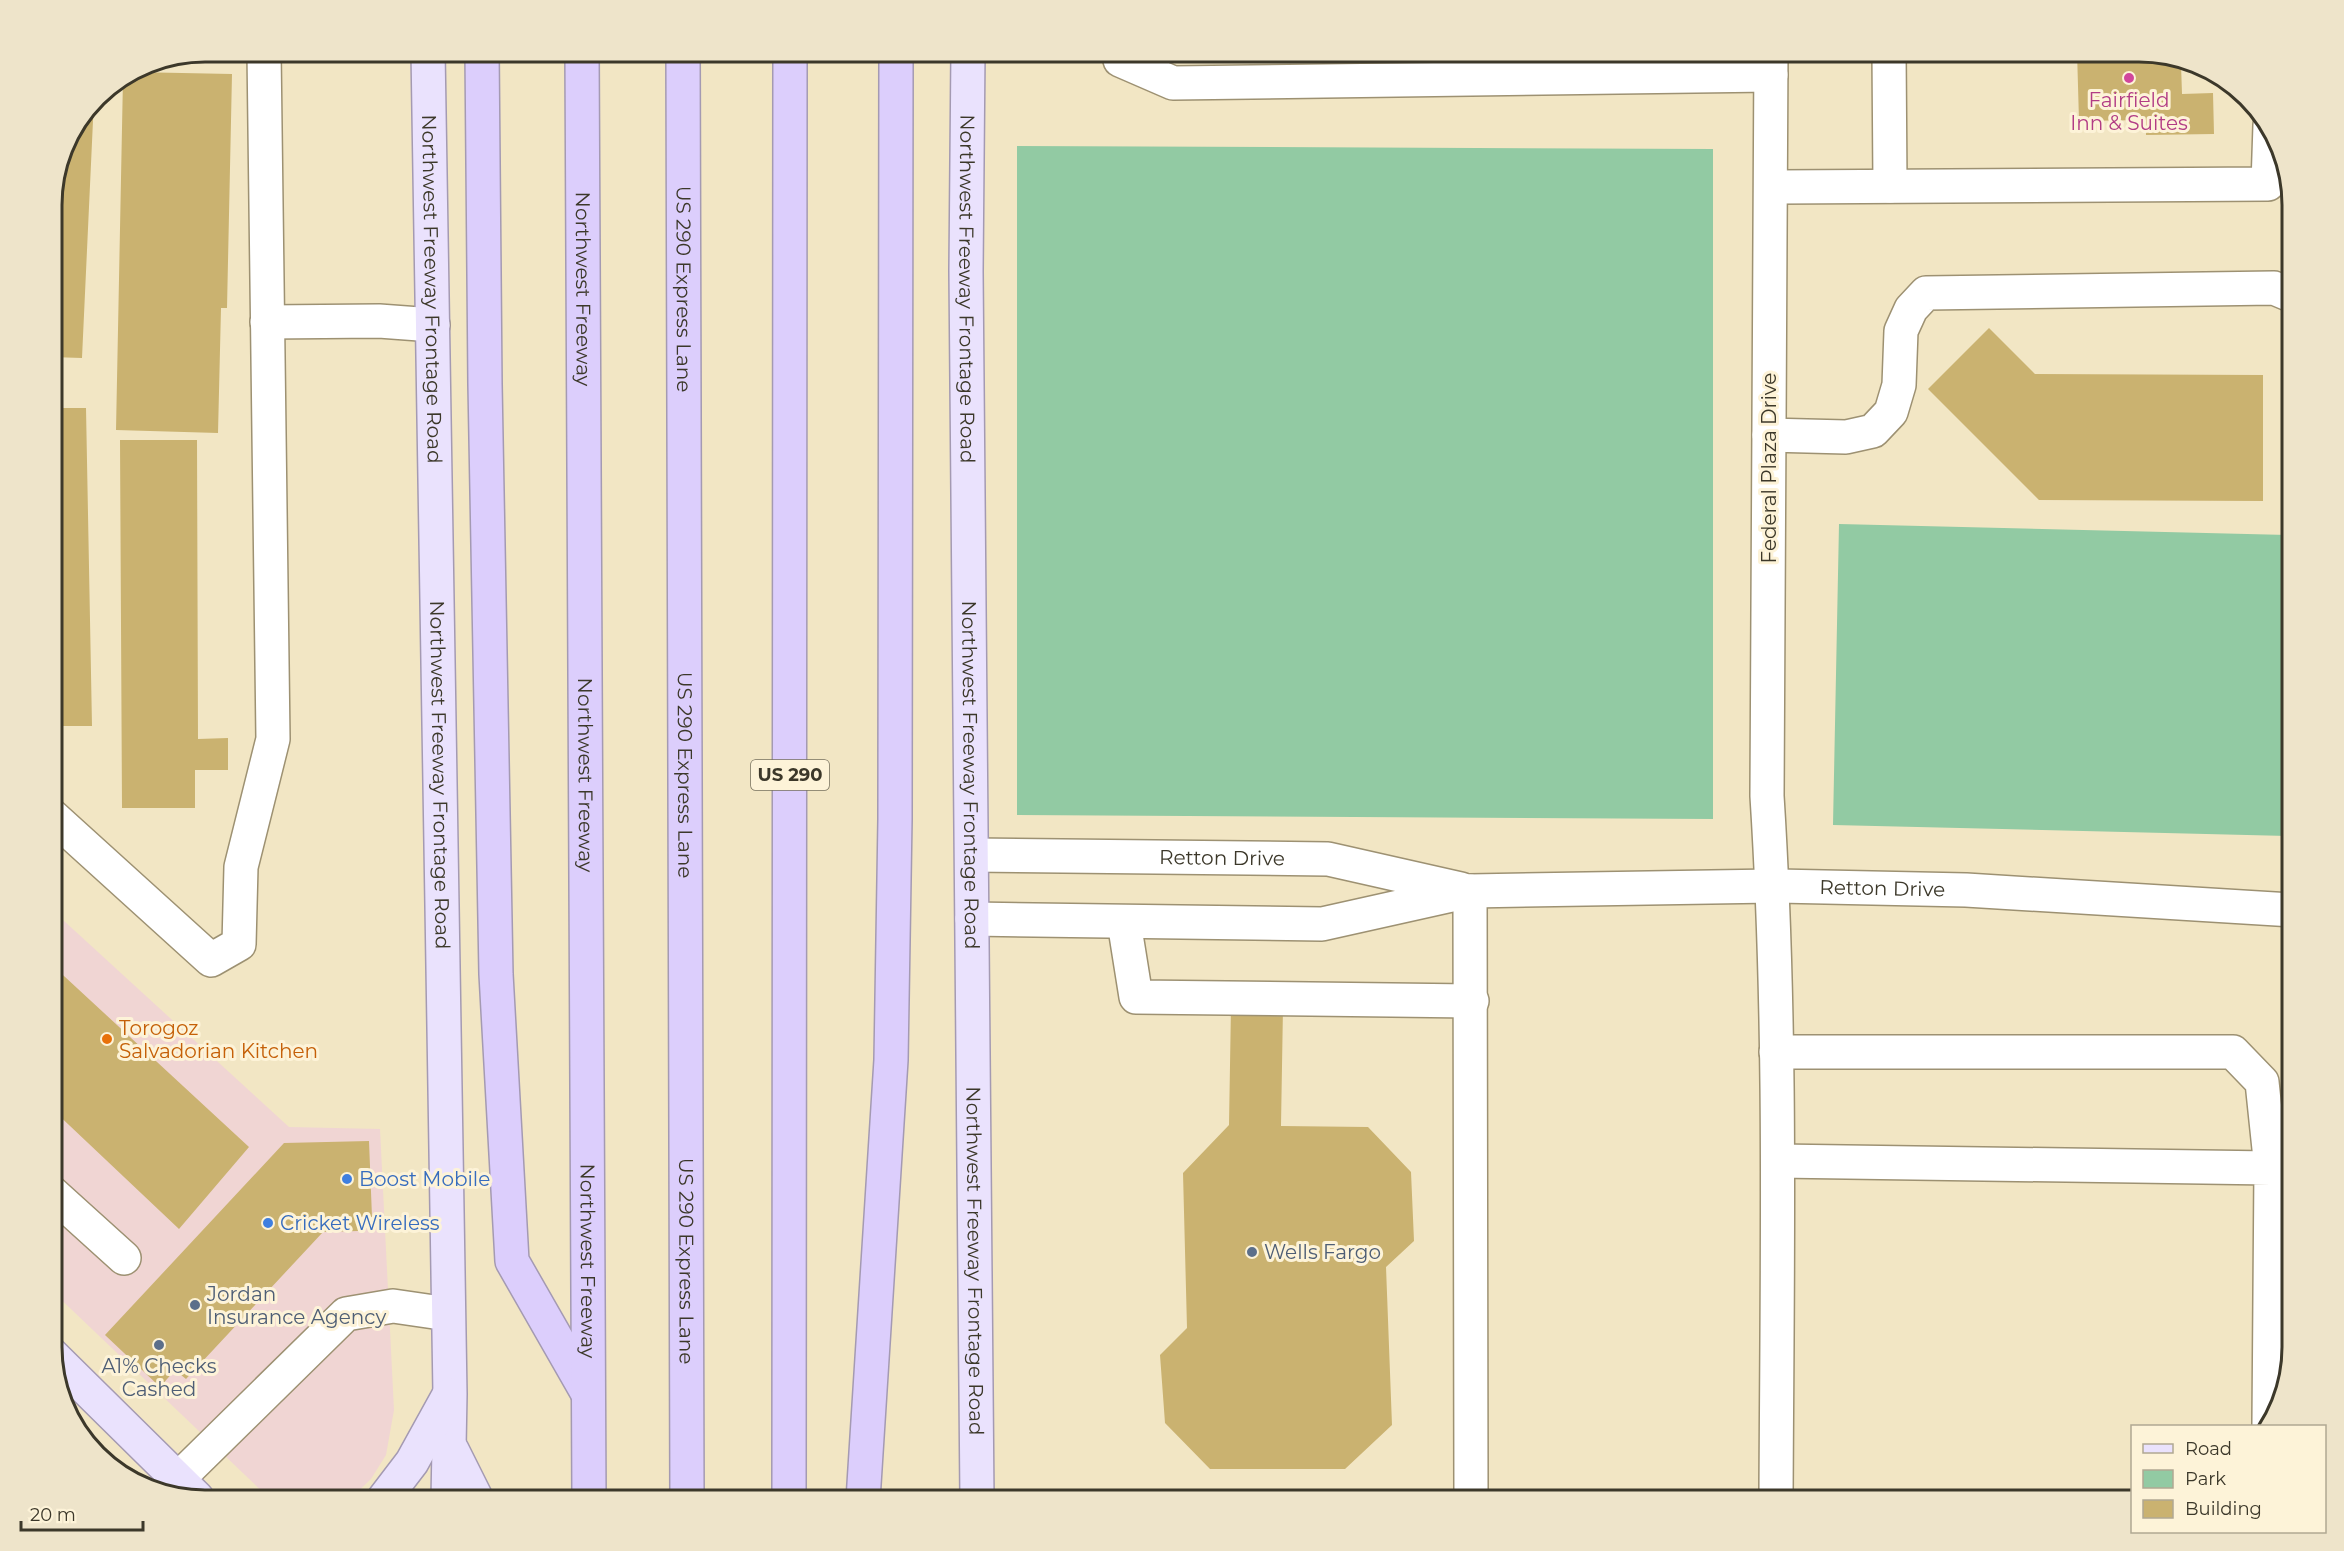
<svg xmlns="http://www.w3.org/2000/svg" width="2344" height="1551" font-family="Montserrat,sans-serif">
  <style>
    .commercial { fill: #f0d5d3 }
    .green { fill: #92caa3 }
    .building { fill: #cab270 }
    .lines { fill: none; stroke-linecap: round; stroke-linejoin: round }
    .minor-casing { stroke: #9d9172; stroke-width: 36 }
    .major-casing { stroke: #a49ab2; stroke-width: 36 }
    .highway-casing { stroke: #a49ab2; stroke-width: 36 }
    .minor { stroke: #fff; stroke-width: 33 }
    .major { stroke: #eae2fd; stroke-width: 33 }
    .highway { stroke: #dccefc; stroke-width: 33 }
    .hotel-dot { fill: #d1479c; stroke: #fdf3d8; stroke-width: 2 }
    .food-dot { fill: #e8710a; stroke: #fdf3d8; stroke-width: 2 }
    .shop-dot { fill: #3f7fe0; stroke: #fdf3d8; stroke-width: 2 }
    .service-dot { fill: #5c6f8a; stroke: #fdf3d8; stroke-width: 2 }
    .labels { text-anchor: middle; stroke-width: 6; stroke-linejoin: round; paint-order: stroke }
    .shield { fill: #fdf3d8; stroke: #76705e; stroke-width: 1.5 }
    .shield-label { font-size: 18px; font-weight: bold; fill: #3c382a }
    .hotel-label { font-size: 20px; fill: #b23c85; stroke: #fdf3d8 }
    .street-label { font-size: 20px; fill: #3c382a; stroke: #fdf3d8 }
    .food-label { font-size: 20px; fill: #c56008; stroke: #fdf3d8; text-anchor: start }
    .shop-label { font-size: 20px; fill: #366cbe; stroke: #fdf3d8; text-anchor: start }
    .service-label { font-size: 20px; fill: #4e5e75; stroke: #fdf3d8; text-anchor: start }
    .rim { fill: none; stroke: #3c382a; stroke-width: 3 }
  </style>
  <rect width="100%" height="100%" fill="#f2e6c4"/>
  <path class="commercial" d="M51,909L289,1127L380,1129L394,1410L386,1455L371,1479L349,1500L269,1498L51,1290Z"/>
  <path class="green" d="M1017,146L1713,149V819L1017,815Z
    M1839,524L2293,535V836L1833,825Z"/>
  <path class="building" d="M2077,51H2140L2181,64L2182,94L2213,93L2214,134L2146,135V120L2079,121Z
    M132,72L232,74L227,308H221L218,433L116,430L123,78Z
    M94,99L82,358L51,357V195L63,145Z
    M1989,328L2035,374L2263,375V501L2039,500L1928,389Z
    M51,408H86L92,726H55L54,692H51Z
    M120,440H197L198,739L228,738V770H195V808H122Z
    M51,964L249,1147L179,1229L51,1108Z
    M1231,1006L1283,1007L1281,1126L1368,1127L1411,1172L1414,1241L1386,1267L1392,1425L1345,1469H1210L1165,1423L1160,1355L1187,1328L1183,1173L1229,1125Z
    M369,1141L372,1217H358V1231L323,1232L186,1379L175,1370L160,1387L105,1335L284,1143Z"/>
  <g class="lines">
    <defs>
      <g id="minor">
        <path d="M1118,51L1120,60L1173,83L1771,75"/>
        <path d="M1771,51L1767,796C1782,1030 1777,1266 1776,1500"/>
        <path d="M1889,51L1890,186"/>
        <path d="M1771,187L2268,184L2270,125"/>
        <path d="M267,322L379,321L433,325"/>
        <path d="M1769,435L1846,437L1873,431L1891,412L1899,385L1901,331L1911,309L1926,293L2274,288L2293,296"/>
        <path d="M51,815L211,960L239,944L241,867L273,739L264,51"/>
        <path id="s1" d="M972,855L1328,859L1461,889"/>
        <path d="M1470,891L1471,1500"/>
        <path id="s2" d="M972,919L1322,924L1470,891L1773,886L1966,890L2293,910"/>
        <path d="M1124,922L1136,997L1472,1001"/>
        <path d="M1776,1052H2233L2262,1082L2271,1168"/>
        <path d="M1778,1161L2271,1168L2269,1424"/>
        <path d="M51,1192L124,1258"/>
        <path d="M179,1478L346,1314L393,1306L448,1314"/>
      </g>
      <g id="major">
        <path id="s3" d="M428,51L450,1394L448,1500"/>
        <path id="s4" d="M968,51L966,271L977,1500"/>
        <path d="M51,1354L197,1498"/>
        <path d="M452,1450L477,1500"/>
        <path d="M383,1500L412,1462L449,1395"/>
      </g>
      <g id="highway">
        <path d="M482,51L485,384L496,974L512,1261L587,1392"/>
        <path id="s5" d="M582,51L589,1500"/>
        <path id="s6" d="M683,51L687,1500"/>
        <path d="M789,1500L790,51"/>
        <path d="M863,1500L891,1060L895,819L896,51"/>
      </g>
    </defs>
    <use href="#minor" class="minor-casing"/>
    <use href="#major" class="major-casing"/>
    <use href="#highway" class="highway-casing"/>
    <use href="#minor" class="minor"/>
    <use href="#major" class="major"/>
    <use href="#highway" class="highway"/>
  </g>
  <circle class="hotel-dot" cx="2129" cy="78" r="6"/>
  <circle class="food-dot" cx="107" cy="1039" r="6"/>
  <g class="shop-dot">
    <circle cx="347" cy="1179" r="6"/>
    <circle cx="268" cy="1223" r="6"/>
  </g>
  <g class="service-dot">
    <circle cx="1252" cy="1252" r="6"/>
    <circle cx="195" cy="1305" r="6"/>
    <circle cx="159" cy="1345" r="6"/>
  </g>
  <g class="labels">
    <rect class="shield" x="751" y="760" width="78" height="30" rx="4.5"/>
    <g class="shield-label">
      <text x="790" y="781">US 290</text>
    </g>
    <g class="hotel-label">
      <text x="2129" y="107">Fairfield<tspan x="2129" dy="23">Inn &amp; Suites</tspan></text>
    </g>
    <g class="street-label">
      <text dy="7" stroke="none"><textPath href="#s3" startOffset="238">Northwest Freeway Frontage Road</textPath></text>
      <text dy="7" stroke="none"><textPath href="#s5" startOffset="238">Northwest Freeway</textPath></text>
      <text dy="7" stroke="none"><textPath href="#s6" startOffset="238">US 290 Express Lane</textPath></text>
      <text dy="7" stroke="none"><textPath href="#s4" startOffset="238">Northwest Freeway Frontage Road</textPath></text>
      <text transform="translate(1769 468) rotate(-90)" y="7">Federal Plaza Drive</text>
      <text dy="7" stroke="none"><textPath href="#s3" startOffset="724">Northwest Freeway Frontage Road</textPath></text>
      <text dy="7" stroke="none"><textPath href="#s5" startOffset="724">Northwest Freeway</textPath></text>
      <text dy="7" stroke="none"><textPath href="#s6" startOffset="724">US 290 Express Lane</textPath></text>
      <text dy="7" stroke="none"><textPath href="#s4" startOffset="724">Northwest Freeway Frontage Road</textPath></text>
      <text dy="7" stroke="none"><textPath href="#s1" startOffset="250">Retton Drive</textPath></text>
      <text dy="7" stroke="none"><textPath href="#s2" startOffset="914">Retton Drive</textPath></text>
      <text dy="7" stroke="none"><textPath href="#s5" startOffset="1210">Northwest Freeway</textPath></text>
      <text dy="7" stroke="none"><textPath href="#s6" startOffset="1210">US 290 Express Lane</textPath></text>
      <text dy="7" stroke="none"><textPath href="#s4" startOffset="1210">Northwest Freeway Frontage Road</textPath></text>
    </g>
    <g class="food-label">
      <text x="119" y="1035">Torogoz<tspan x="119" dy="23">Salvadorian Kitchen</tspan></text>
    </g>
    <g class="shop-label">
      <text x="359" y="1186">Boost Mobile</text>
      <text x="280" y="1230">Cricket Wireless</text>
    </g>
    <g class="service-label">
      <text x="1264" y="1259">Wells Fargo</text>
      <text x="207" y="1301">Jordan<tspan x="207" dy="23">Insurance Agency</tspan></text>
      <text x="159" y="1373" text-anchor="middle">A1% Checks<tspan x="159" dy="23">Cashed</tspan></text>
    </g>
  </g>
  <path d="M0 0H2344V1551H0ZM205 62H2139A143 143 0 0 1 2282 205V1347A143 143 0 0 1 2139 1490H205A143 143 0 0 1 62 1347V205A143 143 0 0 1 205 62Z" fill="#eee4ca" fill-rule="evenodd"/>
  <path class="rim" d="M205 62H2139A143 143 0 0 1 2282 205V1347A143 143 0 0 1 2139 1490H205A143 143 0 0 1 62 1347V205A143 143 0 0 1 205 62Z"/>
  <rect x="2131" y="1425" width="195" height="108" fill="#fdf3d8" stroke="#b0a892" stroke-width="1.5"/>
  <rect x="2143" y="1444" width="30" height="9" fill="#eae2fd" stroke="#b0a892" stroke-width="1.5"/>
  <text x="2185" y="1455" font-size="18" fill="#3c382a">Road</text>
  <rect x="2143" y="1470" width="30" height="18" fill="#92caa3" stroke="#b0a892" stroke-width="1.5"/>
  <text x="2185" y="1485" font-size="18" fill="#3c382a">Park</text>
  <rect x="2143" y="1500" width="30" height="18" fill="#cab270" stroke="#b0a892" stroke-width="1.5"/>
  <text x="2185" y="1515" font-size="18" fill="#3c382a">Building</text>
  <path d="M21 1521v9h122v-9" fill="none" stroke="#3c382a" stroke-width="3"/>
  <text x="30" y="1521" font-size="18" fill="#3c382a" stroke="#fdf3d8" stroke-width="4.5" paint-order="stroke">20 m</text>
</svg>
